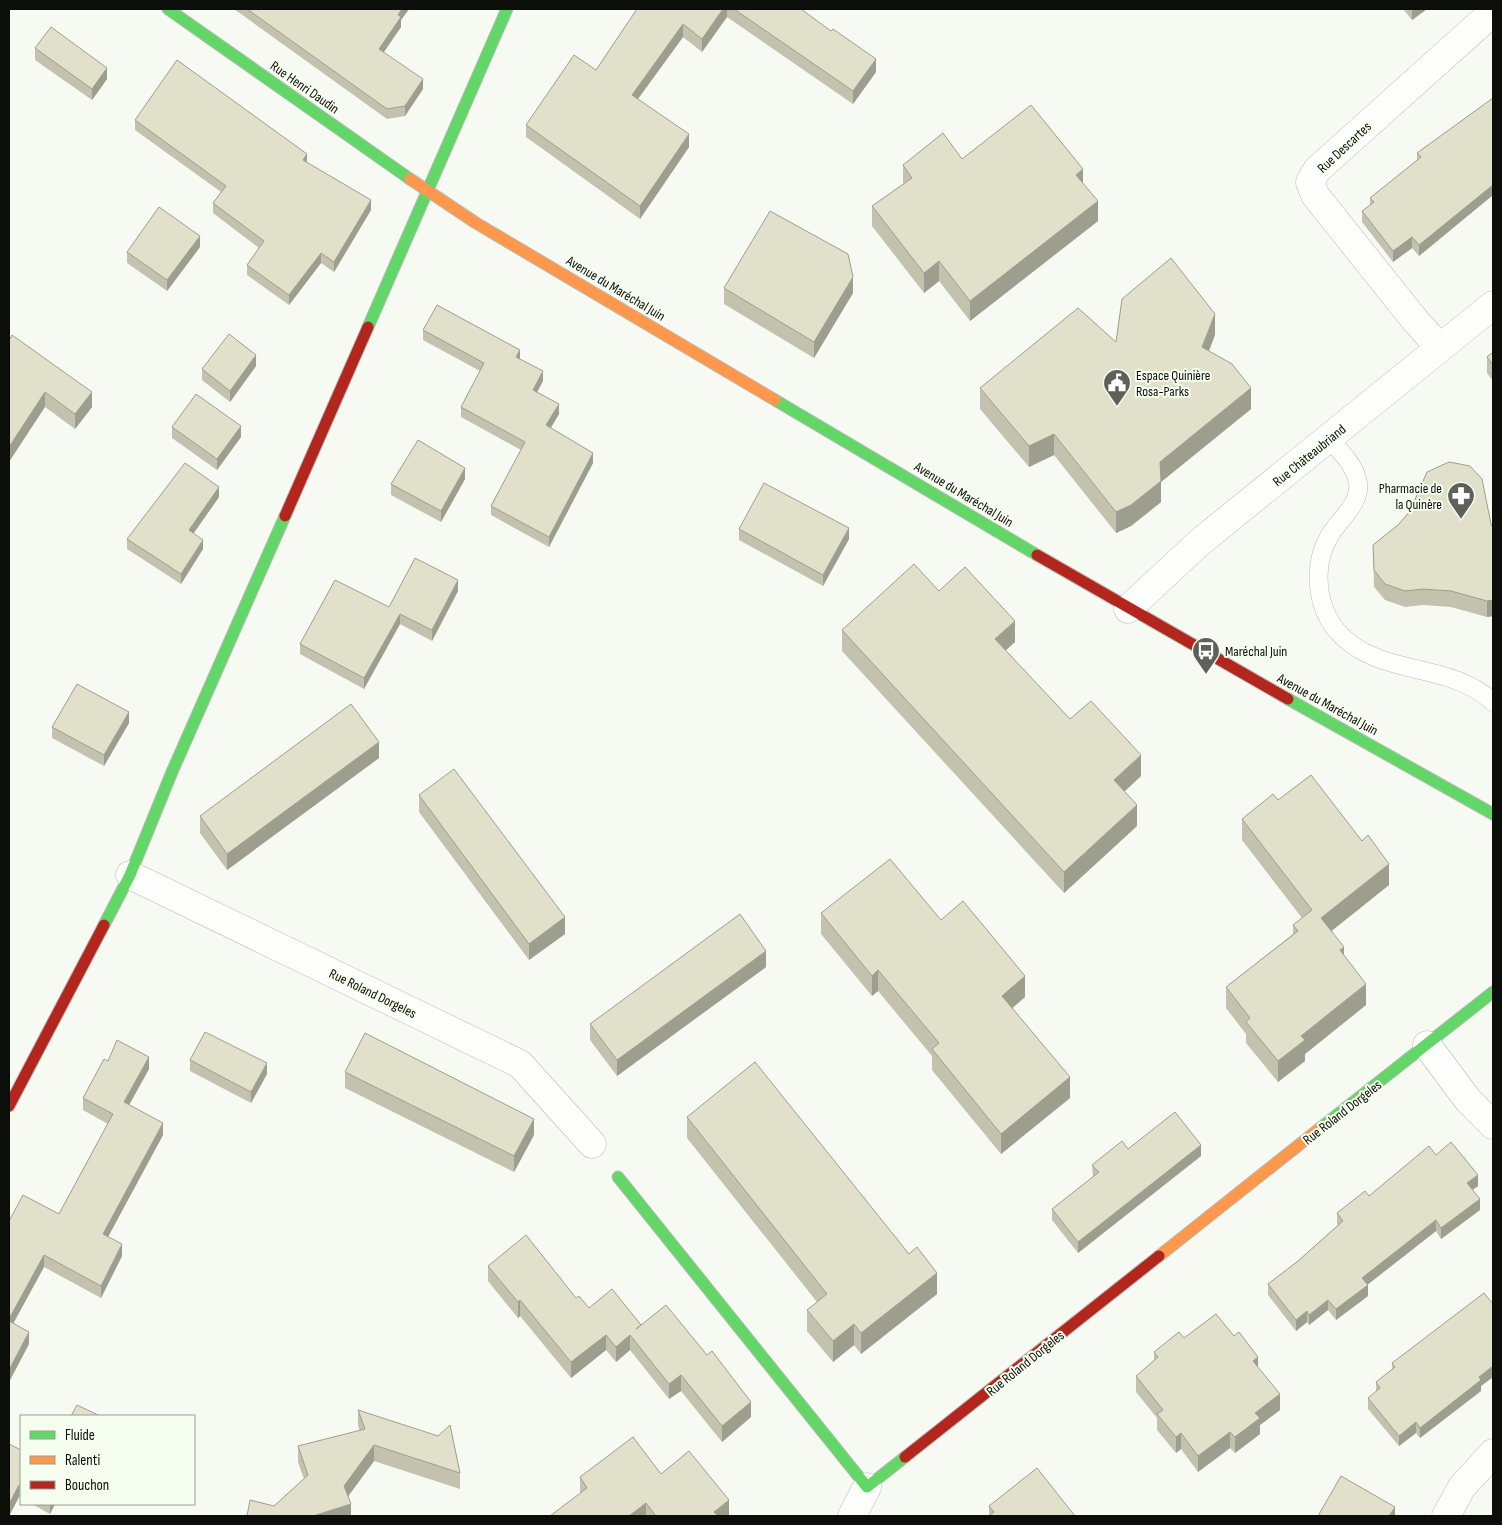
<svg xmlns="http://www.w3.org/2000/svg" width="1502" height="1525" font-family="'Sofia Sans Condensed',sans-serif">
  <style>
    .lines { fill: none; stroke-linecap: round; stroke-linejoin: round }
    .lane-casing { stroke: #b9bcb6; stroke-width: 19 }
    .street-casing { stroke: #b9bcb6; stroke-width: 29 }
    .fast-casing { stroke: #b9bcb6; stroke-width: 13 }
    .slow-casing { stroke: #b9bcb6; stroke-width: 13 }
    .jam-casing { stroke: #b9bcb6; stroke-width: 13 }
    .lane { stroke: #fefefd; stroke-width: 18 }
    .street { stroke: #fefefd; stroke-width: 28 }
    .fast { stroke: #63d668; stroke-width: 11 }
    .slow { stroke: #ff974d; stroke-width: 11 }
    .jam { stroke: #b3261e; stroke-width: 11 }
    .wall { fill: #c2c2af }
    .shaded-wall { fill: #9e9e8e }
    .building { fill: #e1e1cb; stroke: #9e9e8e }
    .labels { text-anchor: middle; stroke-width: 4; stroke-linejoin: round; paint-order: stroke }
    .street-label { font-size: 14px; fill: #0c0e09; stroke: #f6feef }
    .poi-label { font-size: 14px; fill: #0c0e09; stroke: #f6feef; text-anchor: start }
  </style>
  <rect width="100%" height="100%" fill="#f6faf2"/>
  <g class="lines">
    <defs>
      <path id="lane" d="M1329,439C1341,452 1355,465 1358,483C1361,503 1339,520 1330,535C1312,564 1316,606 1337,631C1378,678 1447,660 1493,702"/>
      <path id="street" d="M1440,348L1414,319L1315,195L1310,182L1317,170L1493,12
        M1128,609L1200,542L1493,305
        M130,875L520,1064L592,1144
        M1427,1045L1468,1100L1493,1125
        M852,1516L867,1487
        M1446,1516L1462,1487L1493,1453"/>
      <path id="fast" d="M168,9L410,179
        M368,327L507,9
        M775,400L1037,555
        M1288,699L1493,814
        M104,925L130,875L172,772L285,516
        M1319,1129L1493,992
        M618,1177L867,1487L905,1457"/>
      <path id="slow" d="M410,179L476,223L775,400
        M1159,1256L1319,1129"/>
      <path id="jam" d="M285,516L368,327
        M1037,555L1288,699
        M9,1106L104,925
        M905,1457L1159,1256"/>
    </defs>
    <use href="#lane" class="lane-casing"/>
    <use href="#street" class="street-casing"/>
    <use href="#fast" class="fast-casing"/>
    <use href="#slow" class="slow-casing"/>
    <use href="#jam" class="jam-casing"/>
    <use href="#lane" class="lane"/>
    <use href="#street" class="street"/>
    <use href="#fast" class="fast"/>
    <use href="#slow" class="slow"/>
    <use href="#jam" class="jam"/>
  </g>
  <path class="wall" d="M234,9H409L401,20V27L384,52L423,89L405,116L387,119Z
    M637,9H801L876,72L853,104L727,17L702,52L683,37L638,99L689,147L640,219L526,137V125L596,70Z
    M1403,9H1427L1412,20Z
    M35,48L107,79L92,100L35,60Z
    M1493,98V195L1419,256L1412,248L1393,262L1362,222V211L1370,205V198L1417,160V153Z
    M135,120L307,162L371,210L334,272L321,263L289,305L247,275V265L259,248L213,213V203L221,192L135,130Z
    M962,159L1083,183L1098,221L970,321L939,281L924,293L872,226V206L903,184V165Z
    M200,247L167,291L127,263V252Z
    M724,288L853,293L814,358L724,304Z
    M423,330L520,359L543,381L537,392L559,414L551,428L593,463L549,547L491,515V506L521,450L461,417V407L480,371L423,340Z
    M1215,335L1209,351L1251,409L1161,482V502L1131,526L1116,533L1054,455L1029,467L980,409V388L1116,342Z
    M9,338L92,407L75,429L45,407Z
    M1493,352V381L1487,373V357Z
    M256,366L230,402L202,380V369Z
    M172,427L241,437L217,470L172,438Z
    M465,479L441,522L391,495V484Z
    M219,497L193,533L203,549L181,584L127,549V539Z
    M1491,524L1493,528V616L1487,617L1451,607L1423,605L1405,607L1385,600L1374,587L1373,545L1398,525Z
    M739,529L849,539L823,586L739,540Z
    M458,591L432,641L400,624L364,689L300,654V644L389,607Z
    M939,591L1015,642L1005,651L1070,719L1141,776L1124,792L1137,826L1064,893L842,651V630Z
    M129,723L104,766L52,738V727Z
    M379,758L227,870L200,833V816Z
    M419,795L565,934L529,960L419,812Z
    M1278,800L1389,885L1332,931L1344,955L1366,1005L1305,1054V1061L1278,1082L1246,1043V1034L1226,1008V987L1293,934V925L1302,918L1242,840V819Z
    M821,913L941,920L1025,997L1013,1008L1070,1098L1001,1154L932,1070V1056L878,991L872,996L821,934Z
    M766,967L617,1076L590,1040V1024Z
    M190,1060L267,1074L251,1103L190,1071Z
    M108,1061L149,1069L129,1105L163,1135L108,1237L122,1256L101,1298L44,1267L13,1324L29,1344L9,1382V1221L59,1214L108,1124L83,1110V1098Z
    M345,1072L534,1135L514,1172L345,1088Z
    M687,1117L909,1254L937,1294L861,1354L854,1345L833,1362L807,1331V1310L817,1302L687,1138Z
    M1128,1149L1201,1156L1078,1253L1052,1220V1209L1093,1177L1092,1165Z
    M1436,1155L1478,1186L1472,1190L1480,1210L1441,1239L1436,1231L1367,1285L1368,1296L1336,1320L1328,1310L1309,1325L1307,1322L1296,1331L1268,1295V1284L1298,1261L1338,1225L1337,1224V1213L1369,1196Z
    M488,1266L576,1298L589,1308L641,1325L751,1417L722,1442L681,1391L669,1399L630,1350L616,1362L606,1350L571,1378L520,1316L518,1318L488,1281Z
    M1493,1304V1377L1481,1386V1391L1420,1438L1416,1433L1399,1446L1368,1409V1398L1376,1392V1382L1392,1370V1363Z
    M1184,1338L1258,1368L1280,1410L1260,1425V1434L1235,1453L1230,1448L1198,1472L1181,1449L1176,1453L1157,1430V1418L1136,1392V1376L1154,1361V1352Z
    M358,1410L460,1473V1489L374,1461L348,1496L351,1516L274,1506L304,1479L298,1462V1446L360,1431L358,1426Z
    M21,1450V1498L19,1497L9,1516Z
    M661,1474L729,1516H550L580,1494V1477Z
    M32,1504H55L50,1514Z
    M989,1506L1075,1516H989Z"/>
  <path class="shaded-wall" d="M402,9H409L401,20V27L379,59V49L398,15Z
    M723,9H727V17L702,52V39Z
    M1414,9H1427L1412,20V11Z
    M683,24V37L632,107V95Z
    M876,59V72L853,104V91Z
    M107,68V79L92,100V89Z
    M423,79V89L405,116V106Z
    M689,134V147L640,219V206Z
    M307,154V164L303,160Z
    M1083,169V189L1076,175Z
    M1493,184V195L1419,256V245Z
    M371,200V210L334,272V262Z
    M1098,201V221L970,321V301Z
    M200,236V247L167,291V280Z
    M1412,237V248L1393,262V251Z
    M321,253V263L289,305V295Z
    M939,261V281L924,293V273Z
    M853,277V293L814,358V342Z
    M1215,314V335L1202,368V347Z
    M520,350V360L516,357Z
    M256,355V366L230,402V391Z
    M543,371V381L533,400V390Z
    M1251,388V409L1161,482V502L1131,526L1116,533V512L1160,462Z
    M45,392V407L9,462V447Z
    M92,392V407L75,429V414Z
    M559,404V414L546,435V425Z
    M241,426V437L217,470V459Z
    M1054,434V455L1029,467V446Z
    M593,453V463L549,547V537Z
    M465,468V479L441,522V511Z
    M219,487V497L189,540V530Z
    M849,528V539L823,586V575Z
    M203,540V549L181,584V574Z
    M458,580V591L432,641V630Z
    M1493,600V616L1487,617V601Z
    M400,614V624L364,689V678Z
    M1015,621V642L995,660V639Z
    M129,712V723L104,766V755Z
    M379,742V758L227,870V854Z
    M1141,755V776L1114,801V780Z
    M1137,805V826L1064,893V872Z
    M1389,864V885L1321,939V918Z
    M565,917V934L529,960V944Z
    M1344,947V968L1340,950Z
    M766,951V967L617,1076V1060Z
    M878,970V991L872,996V976Z
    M1025,976V997L1002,1016V996Z
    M1366,984V1005L1305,1054V1061L1278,1082V1061L1301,1036Z
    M149,1057V1069L124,1114V1102Z
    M267,1063V1074L251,1103V1092Z
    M1070,1077V1098L1001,1154V1134Z
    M534,1119V1135L514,1172V1156Z
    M163,1123V1135L103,1246V1234Z
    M1201,1145V1156L1078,1253V1242Z
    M1478,1175V1186L1467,1194V1183Z
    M1480,1199V1210L1441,1239V1228Z
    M1436,1220V1231L1362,1289V1278Z
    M122,1244V1256L101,1298V1286Z
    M44,1255V1267L9,1331V1319Z
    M937,1273V1294L861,1354V1333Z
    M1368,1285V1296L1336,1320V1309Z
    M520,1300V1316L518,1318V1302Z
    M1328,1300V1310L1309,1325V1315Z
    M1307,1311V1322L1296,1331V1320Z
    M854,1324V1345L833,1362V1341Z
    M29,1332V1344L9,1382V1370Z
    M606,1335V1350L571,1378V1362Z
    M630,1335V1350L616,1362V1347Z
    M1258,1357V1373L1253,1361Z
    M1493,1366V1377L1481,1386V1391L1420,1438V1428L1479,1377Z
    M681,1375V1391L669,1399V1384Z
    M1280,1394V1410L1260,1425V1434L1235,1453V1437L1255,1413Z
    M751,1402V1417L722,1442V1426Z
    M1416,1422V1433L1399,1446V1436Z
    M1230,1432V1448L1198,1472V1456Z
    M1181,1433V1449L1176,1453V1437Z
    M374,1445V1461L344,1502V1486Z
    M19,1485V1497L9,1516V1504Z
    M729,1500V1516H714V1512Z
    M646,1503V1516H629Z
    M50,1504H55L50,1514Z
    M351,1504V1516H313Z
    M1395,1507V1516H1389Z"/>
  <path class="building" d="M247,9H402L398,15L401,17L379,49L423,79L405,106L387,109Z
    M637,9H723L702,39L683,24L632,95L689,134L640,206L526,125L574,55L596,70Z
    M734,9H801L831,31L833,29L876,59L853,91Z
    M51,27L107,68L92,89L35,48Z
    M177,60L307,154L303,160L371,200L334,262L321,253L289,295L247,265L264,241L213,203L226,186L135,120Z
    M1493,98V185L1419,245L1412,237L1393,251L1362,211L1374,202L1370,198L1421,157L1417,153Z
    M1031,105L1083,169L1076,175L1098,201L970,301L939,261L924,273L872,206L912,178L903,165L943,133L962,159Z
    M159,207L200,236L167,280L127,252Z
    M770,211L848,254L853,277L814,342L724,288Z
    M1171,258L1215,314L1202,347L1232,364L1251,388L1160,462L1161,481L1131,505L1116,512L1054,434L1029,446L980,388L1078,308L1116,342L1122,299Z
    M437,305L520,350L516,357L543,371L533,390L559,404L546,425L593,453L549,537L491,506L525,442L461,407L484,363L423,330Z
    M229,334L256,355L230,391L202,369Z
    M12,335L92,392L75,414L45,392L9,447V338L10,339Z
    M1493,352V365L1487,357Z
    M196,394L241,426L217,459L172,427Z
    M418,440L465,468L441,511L391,484Z
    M1449,462L1470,466L1482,479L1491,524L1493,528V600L1487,601L1451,591L1423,589L1405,591L1385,584L1374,570L1373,545L1398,525L1410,511L1427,472Z
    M185,463L219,487L189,530L203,540L181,574L127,539Z
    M764,483L849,528L823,575L739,529Z
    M415,558L458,580L432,630L400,614L364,678L300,644L335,580L389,607Z
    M914,564L939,591L965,567L1015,621L995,639L1070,719L1091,701L1141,755L1114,780L1137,805L1064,872L842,630Z
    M77,684L129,712L104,755L52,727Z
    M351,704L379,742L227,854L200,816Z
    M454,769L565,917L529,944L419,795Z
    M1311,775L1362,841L1368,835L1389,864L1321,918L1344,947L1340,950L1366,984L1301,1036L1305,1040L1278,1061L1246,1022L1250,1018L1226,987L1298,931L1293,925L1312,910L1242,819L1273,794L1278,800Z
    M890,859L941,920L963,901L1025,976L1002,996L1070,1077L1001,1134L932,1049L939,1043L878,970L872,976L821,913Z
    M740,914L766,951L617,1060L590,1024Z
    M205,1032L267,1063L251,1092L190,1060Z
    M365,1033L534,1119L514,1156L345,1072Z
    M117,1040L149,1057L124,1102L163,1123L103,1234L122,1244L101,1286L44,1255L9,1319V1221L23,1195L59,1214L113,1114L83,1098L104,1059L108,1061Z
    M755,1062L909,1254L917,1247L937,1273L861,1333L854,1324L833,1341L807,1310L827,1294L687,1117Z
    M1175,1112L1201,1145L1078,1242L1052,1209L1099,1172L1092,1165L1122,1141L1128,1149Z
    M1451,1142L1478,1175L1467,1183L1480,1199L1441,1228L1436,1220L1362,1278L1368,1285L1336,1309L1328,1300L1309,1315L1307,1311L1296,1320L1268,1284L1298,1261L1343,1221L1337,1213L1365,1191L1369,1196L1429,1146L1436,1155Z
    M526,1235L576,1298L579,1296L589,1308L612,1289L641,1325L636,1329L666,1305L707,1355L712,1351L751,1402L722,1426L681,1375L669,1384L630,1335L616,1347L606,1335L571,1362L520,1300L518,1302L488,1266Z
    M1484,1293L1493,1304V1366L1479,1377L1481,1380L1420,1428L1416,1422L1399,1436L1368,1398L1380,1388L1376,1382L1395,1367L1392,1363Z
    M1216,1314L1234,1336L1239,1332L1258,1357L1253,1361L1280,1394L1255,1413L1260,1418L1235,1437L1230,1432L1198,1456L1181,1433L1176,1437L1157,1414L1163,1410L1136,1376L1158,1357L1154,1352L1179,1332L1184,1338Z
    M9,1321L29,1332L9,1370Z
    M77,1405L100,1416H71Z
    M358,1410L438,1436L450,1425L460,1473L374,1445L344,1486L351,1504L313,1516H247L250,1500L274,1506L308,1475L298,1446L365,1429Z
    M633,1437L661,1474L689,1451L729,1500L714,1512L718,1516H656L646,1503L629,1516H550L587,1488L580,1477Z
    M9,1444L21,1450V1486L19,1485L9,1504Z
    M1037,1468L1075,1516H989L994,1512L989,1506Z
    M1341,1476L1395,1507L1389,1516H1318Z"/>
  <defs>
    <symbol id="civic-pin" viewBox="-11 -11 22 30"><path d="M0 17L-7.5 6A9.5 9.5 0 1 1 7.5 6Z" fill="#5e615b" stroke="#f6feef"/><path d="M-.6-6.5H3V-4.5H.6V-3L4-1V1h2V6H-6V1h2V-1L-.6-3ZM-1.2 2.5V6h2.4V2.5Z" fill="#fff"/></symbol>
    <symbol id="pharmacy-pin" viewBox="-11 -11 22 30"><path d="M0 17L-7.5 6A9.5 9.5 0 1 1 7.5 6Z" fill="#5e615b" stroke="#f6feef"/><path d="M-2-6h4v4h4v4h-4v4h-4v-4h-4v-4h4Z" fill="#fff"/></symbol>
    <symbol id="bus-pin" viewBox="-11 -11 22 30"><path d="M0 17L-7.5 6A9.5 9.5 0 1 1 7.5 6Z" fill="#5e615b" stroke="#f6feef"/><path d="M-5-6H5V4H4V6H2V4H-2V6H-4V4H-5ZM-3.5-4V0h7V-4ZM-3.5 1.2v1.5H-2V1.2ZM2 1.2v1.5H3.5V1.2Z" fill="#fff"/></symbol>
  </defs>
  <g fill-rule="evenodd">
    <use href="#civic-pin" x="1101" y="367" width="32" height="43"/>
    <use href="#pharmacy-pin" x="1445" y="480" width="32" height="43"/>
    <use href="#bus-pin" x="1190" y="635" width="32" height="43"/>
  </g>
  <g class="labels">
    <g class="street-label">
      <text transform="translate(305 87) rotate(35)" y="5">Rue Henri Daudin</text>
      <text transform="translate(1344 147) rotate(-43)" y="5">Rue Descartes</text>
      <text transform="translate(616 288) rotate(31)" y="5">Avenue du Maréchal Juin</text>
      <text transform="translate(1309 455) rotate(-39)" y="5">Rue Châteaubriand</text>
      <text transform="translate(964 494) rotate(31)" y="5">Avenue du Maréchal Juin</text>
      <text transform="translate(1328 704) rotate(29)" y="5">Avenue du Maréchal Juin</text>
      <text transform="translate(373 993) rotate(26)" y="5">Rue Roland Dorgeles</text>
      <text transform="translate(1342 1112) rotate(-38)" y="5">Rue Roland Dorgeles</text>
      <text transform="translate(1025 1363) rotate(-39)" y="5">Rue Roland Dorgeles</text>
    </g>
    <g class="poi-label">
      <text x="1136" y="380">Espace Quinière<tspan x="1136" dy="16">Rosa-Parks</tspan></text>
      <text x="1442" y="493" text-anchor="end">Pharmacie de<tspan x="1442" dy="16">la Quinère</tspan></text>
      <text x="1225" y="656">Maréchal Juin</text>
    </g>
  </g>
  <rect width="1502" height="1525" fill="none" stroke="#0c0e09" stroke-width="20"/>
  <rect x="20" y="1415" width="175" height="90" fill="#f6feef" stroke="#989e93"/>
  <rect x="30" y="1431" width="25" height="8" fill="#63d668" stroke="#989e93"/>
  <text x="65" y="1440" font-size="15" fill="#0c0e09">Fluide</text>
  <rect x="30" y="1456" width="25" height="8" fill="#ff974d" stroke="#989e93"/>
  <text x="65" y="1465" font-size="15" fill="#0c0e09">Ralenti</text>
  <rect x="30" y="1481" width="25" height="8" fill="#b3261e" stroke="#989e93"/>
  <text x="65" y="1490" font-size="15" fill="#0c0e09">Bouchon</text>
</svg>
